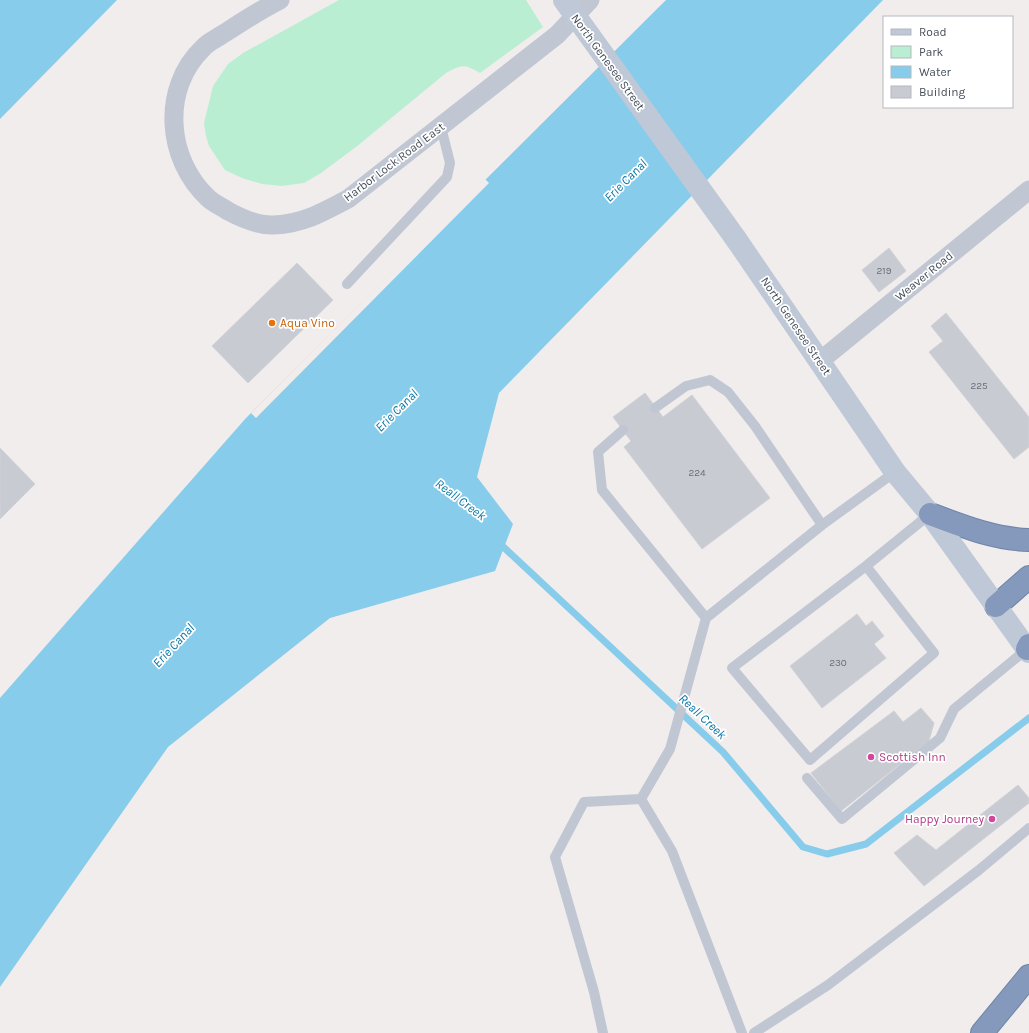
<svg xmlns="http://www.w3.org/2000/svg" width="1029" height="1033" font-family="Karla,sans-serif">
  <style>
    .green { fill: #baeed3 }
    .water { fill: #87cceb }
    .pier { fill: #f0edec }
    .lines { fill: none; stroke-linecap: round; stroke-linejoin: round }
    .stream { stroke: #87cceb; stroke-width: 7 }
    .building { fill: #c9cbd3; stroke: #d1d2d8 }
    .motorway-casing { stroke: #6f84a8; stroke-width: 24 }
    .service { stroke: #c0c7d2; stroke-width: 10 }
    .minor { stroke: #c0c7d2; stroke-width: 19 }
    .secondary { stroke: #bfc8d6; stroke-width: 22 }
    .motorway { stroke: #8499bc; stroke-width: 22 }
    .secondary-bridge { stroke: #bfc8d6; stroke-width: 22 }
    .food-dot { fill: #e8710a; stroke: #fff; stroke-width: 1.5 }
    .hotel-dot { fill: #d1479c; stroke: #fff; stroke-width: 1.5 }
    .labels { text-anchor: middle; stroke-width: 3.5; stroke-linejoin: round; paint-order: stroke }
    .number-label { font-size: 10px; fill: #666d78 }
    .street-label { font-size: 12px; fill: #454e5a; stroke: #fff }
    .food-label { font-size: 12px; fill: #c56008; stroke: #fff; text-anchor: start }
    .hotel-label { font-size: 12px; fill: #b23c85; stroke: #fff; text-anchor: start }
    .water-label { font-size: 13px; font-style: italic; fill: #0c76a6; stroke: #fff }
  </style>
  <rect width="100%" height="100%" fill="#f0edec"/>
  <path class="green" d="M339,0H526L543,27L480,73C465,64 462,64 446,73L356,147L321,173L304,183L282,186L262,184L242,178L225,170L209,146L206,136L204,123L213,86L228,64L243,53Z"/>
  <path class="water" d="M0,0H117L0,119Z
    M666,0H883L499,393L477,477L513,524L495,571L330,618L168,747L0,987V698L246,418Z"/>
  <path class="pier" d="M485,179L489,183L256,418L251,413Z"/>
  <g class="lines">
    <path class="stream" d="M497,541L723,752L803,847L827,854L866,844L1029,718"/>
  </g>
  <path class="building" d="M889,248L906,271L879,292L862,270Z
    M297,263L333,300L248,383L212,346Z
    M946,313L1029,417V447L1014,459L929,352L943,341L931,326Z
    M645,393L663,417L692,395L770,498L702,549L624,447L631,441L613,417Z
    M0,448L35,484L0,519Z
    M857,614L866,626L872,621L884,636L874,644L886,658L822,708L790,666Z
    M921,708L934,723L929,741L841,811L811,773L894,711L903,722Z
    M1018,785L1029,798V803L924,886L894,853L917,835L936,850Z"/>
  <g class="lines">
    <defs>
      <path id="motorway" d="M930,514C962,526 994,539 1029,540
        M996,606L1029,577
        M1027,649L1029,645
        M982,1033L1029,976"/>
    </defs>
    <use href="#motorway" class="motorway-casing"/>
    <path class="service" d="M347,284L447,177L450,163L441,127
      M655,408L686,386L710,380L728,392L755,426L822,525
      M623,430L598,452L602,490L706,618
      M866,566L934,653L810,760L732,668L866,566L930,514
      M807,778L842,819L940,738L954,709L1027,649
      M641,799L670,749L706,618L822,525L895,472
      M603,1033L594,992L555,857L584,802L641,799L672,851L742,1033
      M754,1033L828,985L979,870L1029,828"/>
    <path class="minor" d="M280,0C260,10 242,22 223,34C216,39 208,42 203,48C161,88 166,159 208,198C213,203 222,207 228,211C241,218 258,226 274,225C302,224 324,212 348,199L557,35L590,0
      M820,361L1029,190"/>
    <path class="secondary" d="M736,239L895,472L930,514L1029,652"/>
    <use href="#motorway" class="motorway"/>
    <path class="secondary-bridge" d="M564,0L736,239"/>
  </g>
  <circle class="food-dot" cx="272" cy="323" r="4"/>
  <g class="hotel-dot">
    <circle cx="871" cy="757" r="4"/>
    <circle cx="992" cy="819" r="4"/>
  </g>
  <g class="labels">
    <g class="number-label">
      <text x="884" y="274">219</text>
      <text x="979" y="389">225</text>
      <text x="697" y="476">224</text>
      <text x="838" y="666">230</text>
    </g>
    <g class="street-label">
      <text transform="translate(608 62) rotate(54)" y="4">North Genesee Street</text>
      <text transform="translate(394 162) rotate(-37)" y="4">Harbor Lock Road East</text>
      <text transform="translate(924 276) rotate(-39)" y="4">Weaver Road</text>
      <text transform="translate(796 326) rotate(56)" y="4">North Genesee Street</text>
    </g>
    <g class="food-label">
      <text x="280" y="327">Aqua Vino</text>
    </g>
    <g class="hotel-label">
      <text x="879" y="761">Scottish Inn</text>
      <text x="984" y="823" text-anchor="end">Happy Journey</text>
    </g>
    <g class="water-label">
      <text transform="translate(625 180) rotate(-45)" y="5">Erie Canal</text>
      <text transform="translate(396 410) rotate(-45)" y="5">Erie Canal</text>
      <text transform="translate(461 499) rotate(37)" y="5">Reall Creek</text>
      <text transform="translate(173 645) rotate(-47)" y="5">Erie Canal</text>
      <text transform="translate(703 716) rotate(43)" y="5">Reall Creek</text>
    </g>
  </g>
  <rect x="883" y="16" width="130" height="92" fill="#ffffff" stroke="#b5b8bd"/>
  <rect x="891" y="29" width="20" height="6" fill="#bfc8d6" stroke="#b5b8bd"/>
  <text x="919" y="36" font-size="12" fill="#454e5a">Road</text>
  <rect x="891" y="46" width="20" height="12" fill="#baeed3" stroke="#b5b8bd"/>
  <text x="919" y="56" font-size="12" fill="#454e5a">Park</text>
  <rect x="891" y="66" width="20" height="12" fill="#87cceb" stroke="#b5b8bd"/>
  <text x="919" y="76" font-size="12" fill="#454e5a">Water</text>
  <rect x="891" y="86" width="20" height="12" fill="#c9cbd3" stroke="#b5b8bd"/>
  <text x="919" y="96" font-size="12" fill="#454e5a">Building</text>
</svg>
